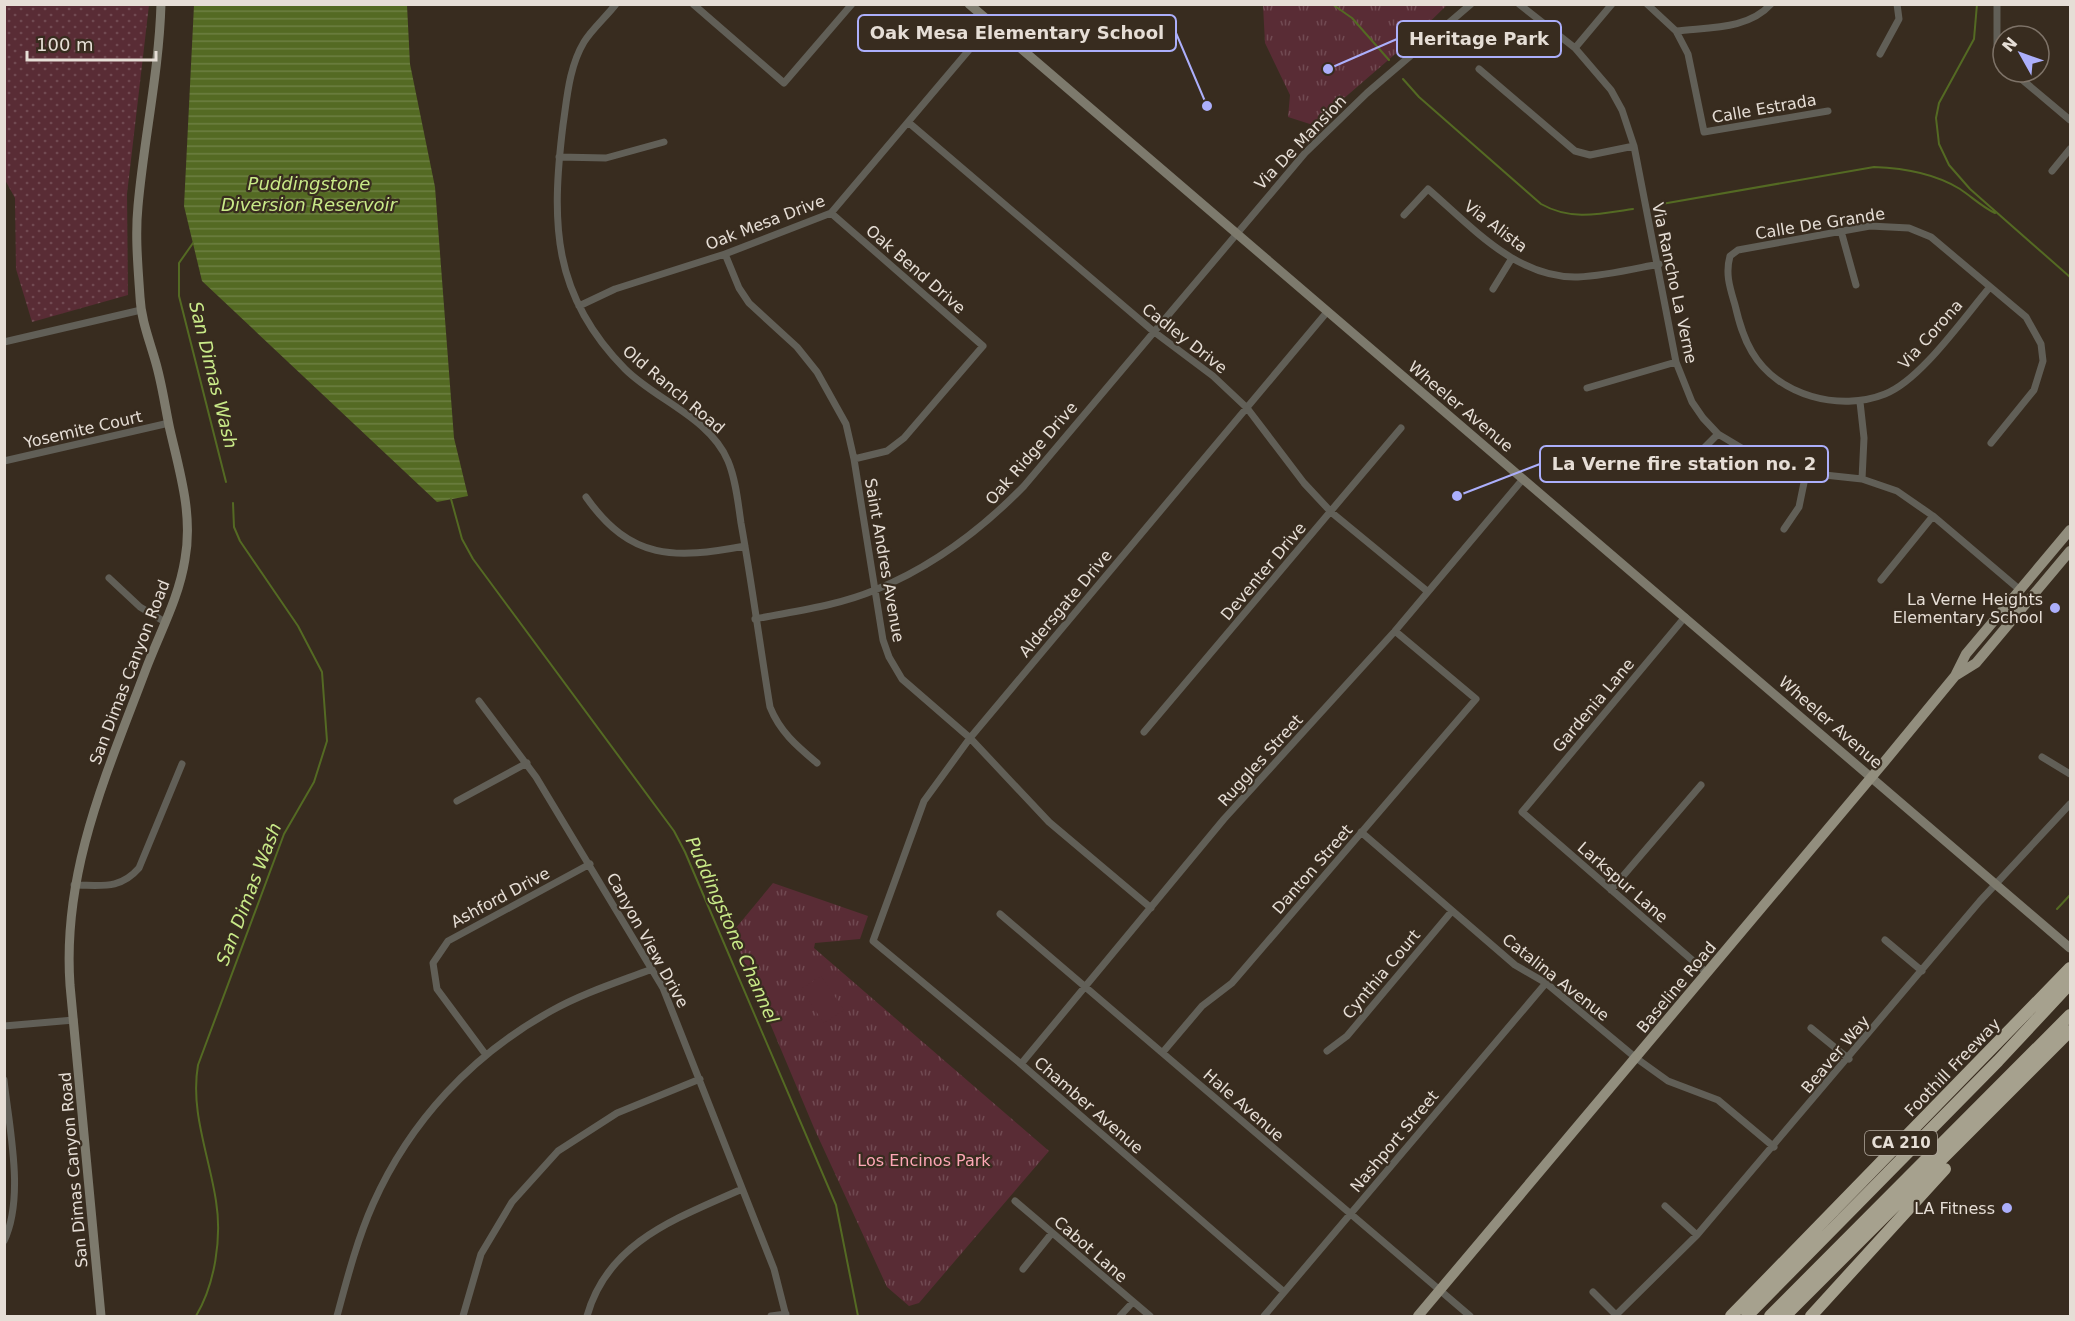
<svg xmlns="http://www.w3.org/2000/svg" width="2075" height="1321" font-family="'DejaVu Sans',sans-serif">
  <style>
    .grass { fill: url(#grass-dots) }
    .park { fill: url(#park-tufts) }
    .pitch { fill: #592c35 }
    .water { fill: url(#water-rules) }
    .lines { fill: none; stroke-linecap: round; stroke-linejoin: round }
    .stream { stroke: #546a23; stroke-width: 2 }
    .street { stroke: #615f57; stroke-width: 7 }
    .secondary { stroke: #7d7a6d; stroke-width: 9 }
    .primary { stroke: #928e7e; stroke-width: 10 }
    .highway { stroke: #a6a18e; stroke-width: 12 }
    .poi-dot { fill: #acaffb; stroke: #382c1f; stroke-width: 2 }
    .labels { text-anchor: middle; stroke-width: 4.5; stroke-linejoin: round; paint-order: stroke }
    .shield { fill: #382c1f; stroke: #b2a99f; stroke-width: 1.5 }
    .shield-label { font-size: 15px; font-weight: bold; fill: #e6ded6 }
    .street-label { font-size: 16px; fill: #e6ded6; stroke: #382c1f }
    .poi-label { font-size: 16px; fill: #e6ded6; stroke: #382c1f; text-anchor: end }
    .park-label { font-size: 16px; fill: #fea7b6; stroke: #382c1f }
    .water-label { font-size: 18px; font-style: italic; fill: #c9ea88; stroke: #382c1f }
    .leader { fill: none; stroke: #acaffb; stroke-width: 2 }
    .callout-dot { fill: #acaffb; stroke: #382c1f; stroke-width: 2 }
    .callout { fill: #382c1f; stroke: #acaffb; stroke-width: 2 }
    .callout-label { font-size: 18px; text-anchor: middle; font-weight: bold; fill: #e6ded6 }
  </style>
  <defs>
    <pattern id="grass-dots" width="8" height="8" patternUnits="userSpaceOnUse" patternTransform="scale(1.5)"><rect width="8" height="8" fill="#592c35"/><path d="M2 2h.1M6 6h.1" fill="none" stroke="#714a52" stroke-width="1.8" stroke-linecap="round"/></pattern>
    <pattern id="park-tufts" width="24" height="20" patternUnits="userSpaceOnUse" patternTransform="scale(1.5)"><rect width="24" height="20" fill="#592c35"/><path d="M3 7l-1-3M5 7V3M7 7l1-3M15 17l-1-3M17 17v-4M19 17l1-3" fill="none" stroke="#714a52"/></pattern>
    <pattern id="water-rules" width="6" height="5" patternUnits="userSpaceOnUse" patternTransform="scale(1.5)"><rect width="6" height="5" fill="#546a23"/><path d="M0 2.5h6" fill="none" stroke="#6d7f42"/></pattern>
  </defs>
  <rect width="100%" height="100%" fill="#382c1f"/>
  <path class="grass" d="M5,4L149,5L127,194L128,295L32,322L16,269L15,198L5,180Z"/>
  <path class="park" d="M1263,5V4L1447,5L1408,43L1313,125L1288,117L1290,95L1265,43Z
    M773,883L868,916L860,939L815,943L814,948L1049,1151L919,1303L909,1306L887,1287L814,1128L740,952L735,929Z"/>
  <path class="pitch" d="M821,976L844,1010L824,1023L801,989Z"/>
  <path class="water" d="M194,5H407L410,64L435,187L454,438L468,496L437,502L202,281L184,206Z"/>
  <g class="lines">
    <path class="stream" d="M1332,4L1352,18L1389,60
      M1977,4L1974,39L1939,103L1936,118L1939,144L1949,165L1970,189L2070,277
      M1403,79L1419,97L1541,204C1571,221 1600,214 1633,209
      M1656,205L1874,167C1904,168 1934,173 1960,189C1972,197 1982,207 1995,213
      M193,243L179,263V296L226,482
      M451,499L462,539L473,559L674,831L685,852L836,1205L858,1316
      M2057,909L2070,895
      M196,1316C215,1284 222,1238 216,1201C209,1155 190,1111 198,1065L284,834L314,782L327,741L322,672L298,626L240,541L234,527L233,503"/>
    <path class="street" d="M616,4C606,17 592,29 584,42C569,67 567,98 563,125C551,223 552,295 625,369C656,400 710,418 728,461C736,480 738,503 741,523C752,584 760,646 770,707C780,732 797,746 817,763
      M693,4L784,83L852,4
      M1519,4L1575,48L1611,90L1622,110L1634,146L1676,362L1692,402L1703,418L1718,434L1760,459L1806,473L1862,479L1897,491L1933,516L2020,590
      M1647,4L1676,31C1708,27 1748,30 1771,4
      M1997,4V44L2003,60
      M1676,31L1688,54L1704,132L1828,111
      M1575,48L1612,4
      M1880,54L1899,19L1897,4
      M1479,69L1575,151L1590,155L1634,146
      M2013,72L2070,120
      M908,122L1153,331L1213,376L1247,408L1304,483L1331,512L1427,591
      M559,157L606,158L664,142
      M2052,171L2070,149
      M831,213L983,346L904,438L887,451L854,459
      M1404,215L1428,189C1471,226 1517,279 1578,277C1605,276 1633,269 1659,264
      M1841,231L1856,285
      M725,254L739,288L749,303L797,347L817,372L846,424L854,459L883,640L889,657L902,679L970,738L1049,822L1151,908
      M1990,287C1964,317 1921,380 1885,394C1840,412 1778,396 1752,352C1743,337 1739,322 1735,305C1730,288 1725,274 1730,256L1738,250L1870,226L1909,228L1931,237L2026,317L2041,344L2043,361L2034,390L1991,443
      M1493,289L1512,258
      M579,306L615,289L725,254L831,213L991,24
      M4,342L141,310
      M1587,388L1676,362
      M1860,402L1864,438L1862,479
      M1694,458L1718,434
      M4,461L169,423
      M586,497C631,561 675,559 745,546
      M1784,529L1799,507L1806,473
      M109,578L140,607L165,622
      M1881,580L1933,516
      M1685,617L1522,812L1707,973
      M755,619C795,611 837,606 875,590C932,567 981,530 1024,486L1305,153L1367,93L1471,4
      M479,701L536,777L663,988L774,1269L786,1316
      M1144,732L1401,428
      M2042,757L2070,774
      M457,801L527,763
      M1361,832L1515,965L1546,983L1636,1058L1668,1081L1718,1100L1774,1147
      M74,885C101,885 120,890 139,868L182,764
      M1611,890L1701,785
      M1000,914L1470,1316
      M1885,940L1922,971
      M4,1026L74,1020
      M1811,1028L1849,1059
      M1327,1051L1347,1036L1452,911
      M1163,1052L1202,1006L1232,983L1476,699L1395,631
      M486,1055L437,989L433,963L448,941L590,864
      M1021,1064L1224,819L1395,631L1523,479
      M4,1080C9,1127 25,1197 4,1241
      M1015,1201L1150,1316
      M1665,1206L1697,1235
      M1023,1269L1052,1233
      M1284,1292L1021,1064L873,941L924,801L970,738L1327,312
      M1593,1292L1616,1315
      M337,1316C347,1279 357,1240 373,1204C410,1121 472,1055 551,1011C583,993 618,982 652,969
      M463,1316L481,1254L512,1202L558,1151L617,1113L700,1079
      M587,1316C608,1241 678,1218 742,1189
      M771,1316L786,1314
      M1120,1316L1132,1303
      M1264,1316L1546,983
      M1615,1316L1697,1235L1980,901L2070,804"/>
    <path class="secondary" d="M969,4L2070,948
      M101,1316L70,985C62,871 107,773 146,669C160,632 179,598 185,559C193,515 180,473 170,430C165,407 162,383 155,360C149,339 141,319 140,297C138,267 135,236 138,206C144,138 159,72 161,4"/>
    <path class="primary" d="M1955,676L1976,663L2070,551
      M1418,1316L1885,761L1955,676L1966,654L2070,530"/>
    <path class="highway" d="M1731,1316L2070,968
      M1747,1316L1998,1061L2067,987L2070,969
      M1770,1316L2070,1015
      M1785,1316L2070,1031
      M1811,1316L1945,1169"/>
  </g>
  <g class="poi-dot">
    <circle cx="2055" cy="608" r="6"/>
    <circle cx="2007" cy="1208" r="6"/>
  </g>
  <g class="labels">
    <rect class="shield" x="1865" y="1131" width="72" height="24" rx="4.5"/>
    <g class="shield-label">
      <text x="1901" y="1148">CA 210</text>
    </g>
    <g class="street-label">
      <text transform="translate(1764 108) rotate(-10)" y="6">Calle Estrada</text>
      <text transform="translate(1300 142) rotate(-46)" y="6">Via De Mansion</text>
      <text transform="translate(765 222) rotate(-21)" y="6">Oak Mesa Drive</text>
      <text transform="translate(1820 223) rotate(-9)" y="6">Calle De Grande</text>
      <text transform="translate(1496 226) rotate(37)" y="6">Via Alista</text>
      <text transform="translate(916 269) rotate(41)" y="6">Oak Bend Drive</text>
      <text transform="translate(1675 283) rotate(78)" y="6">Via Rancho La Verne</text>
      <text transform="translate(1930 334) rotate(-48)" y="6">Via Corona</text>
      <text transform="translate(1185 338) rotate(38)" y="6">Cadley Drive</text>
      <text transform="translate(674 389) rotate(40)" y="6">Old Ranch Road</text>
      <text transform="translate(1461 406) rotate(40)" y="6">Wheeler Avenue</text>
      <text transform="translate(83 429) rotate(-13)" y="6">Yosemite Court</text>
      <text transform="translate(1031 453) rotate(-49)" y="6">Oak Ridge Drive</text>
      <text transform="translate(885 560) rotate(80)" y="6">Saint Andres Avenue</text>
      <text transform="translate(1263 571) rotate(-50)" y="6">Deventer Drive</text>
      <text transform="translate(1065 603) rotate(-50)" y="6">Aldersgate Drive</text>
      <text transform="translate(129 672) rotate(-69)" y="6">San Dimas Canyon Road</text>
      <text transform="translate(1593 705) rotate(-50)" y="6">Gardenia Lane</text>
      <text transform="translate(1831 722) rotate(41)" y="6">Wheeler Avenue</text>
      <text transform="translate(1260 760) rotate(-48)" y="6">Ruggles Street</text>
      <text transform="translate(1312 869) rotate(-49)" y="6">Danton Street</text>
      <text transform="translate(1623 882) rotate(41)" y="6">Larkspur Lane</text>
      <text transform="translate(500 897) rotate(-28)" y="6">Ashford Drive</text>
      <text transform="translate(648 940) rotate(61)" y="6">Canyon View Drive</text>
      <text transform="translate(1381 974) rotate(-50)" y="6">Cynthia Court</text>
      <text transform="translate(1556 977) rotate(38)" y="6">Catalina Avenue</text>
      <text transform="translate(1676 987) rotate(-50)" y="6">Baseline Road</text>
      <text transform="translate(1835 1054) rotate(-50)" y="6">Beaver Way</text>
      <text transform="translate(1952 1067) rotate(-46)" y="6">Foothill Freeway</text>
      <text transform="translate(1089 1105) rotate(41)" y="6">Chamber Avenue</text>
      <text transform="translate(1244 1105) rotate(41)" y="6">Hale Avenue</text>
      <text transform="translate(1394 1141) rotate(-50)" y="6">Nashport Street</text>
      <text transform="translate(73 1170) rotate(-95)" y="6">San Dimas Canyon Road</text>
      <text transform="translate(1091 1249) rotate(41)" y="6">Cabot Lane</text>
    </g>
    <g class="poi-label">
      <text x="2043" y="605">La Verne Heights<tspan x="2043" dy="18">Elementary School</tspan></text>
      <text x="1995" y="1214">LA Fitness</text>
    </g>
    <g class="park-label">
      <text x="924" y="1166">Los Encinos Park</text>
    </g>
    <g class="water-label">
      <text x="309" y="190">Puddingstone<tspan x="309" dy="21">Diversion Reservoir</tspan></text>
      <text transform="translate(213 375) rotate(76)" y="6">San Dimas Wash</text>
      <text transform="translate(249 894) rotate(-69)" y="6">San Dimas Wash</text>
      <text transform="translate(732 930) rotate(66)" y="6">Puddingstone Channel</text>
    </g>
  </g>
  <path class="leader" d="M1207 106L1176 33M1328 69L1397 39M1457 496L1540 464"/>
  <g class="callout-dot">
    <circle cx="1207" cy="106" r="6"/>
    <circle cx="1328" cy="69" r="6"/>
    <circle cx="1457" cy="496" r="6"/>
  </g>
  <g class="callout">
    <rect x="858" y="15" width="318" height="36" rx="6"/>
    <rect x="1397" y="21" width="164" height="36" rx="6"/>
    <rect x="1540" y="446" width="288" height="36" rx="6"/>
  </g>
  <g class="callout-label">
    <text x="1017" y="39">Oak Mesa Elementary School</text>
    <text x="1479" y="45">Heritage Park</text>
    <text x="1684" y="470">La Verne fire station no. 2</text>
  </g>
  <rect width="2075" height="1321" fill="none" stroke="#e6ded6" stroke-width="12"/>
  <g transform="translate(2021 54) rotate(310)"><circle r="28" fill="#382c1f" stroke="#7e7368" stroke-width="1.5"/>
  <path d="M0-4.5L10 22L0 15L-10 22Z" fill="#acaffb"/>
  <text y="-9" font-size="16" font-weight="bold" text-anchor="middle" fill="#e6ded6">N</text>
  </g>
  <path d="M27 51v9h129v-9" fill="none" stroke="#e6ded6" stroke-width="3"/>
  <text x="36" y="51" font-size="18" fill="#e6ded6" stroke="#382c1f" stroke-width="4.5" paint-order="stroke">100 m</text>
</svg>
